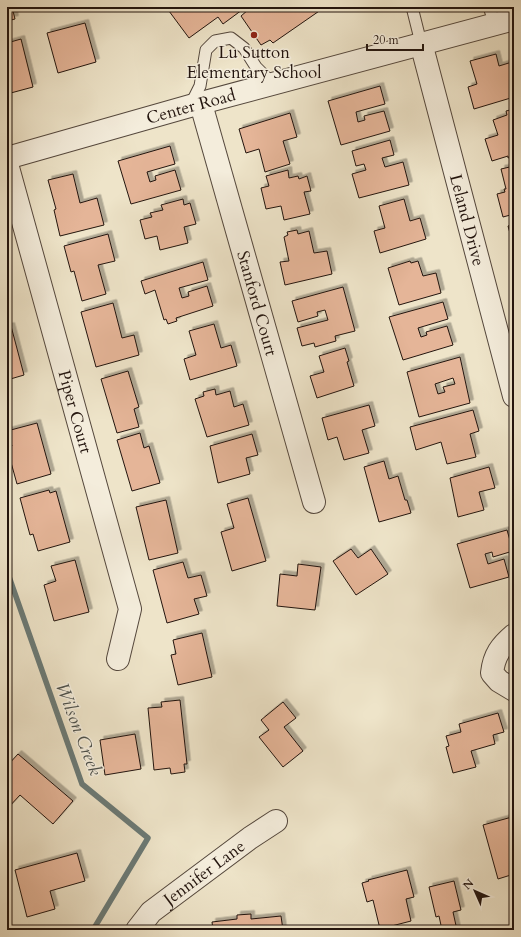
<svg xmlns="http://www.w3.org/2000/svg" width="521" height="937" font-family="Cardo,serif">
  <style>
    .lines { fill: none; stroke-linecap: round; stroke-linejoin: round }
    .stream { stroke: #6b7a76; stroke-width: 5.5 }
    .building { fill: #e5b598; stroke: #22140e; fill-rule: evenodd; filter: url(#shadow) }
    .lane-casing { stroke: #55483d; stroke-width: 13 }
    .street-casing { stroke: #55483d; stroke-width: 24 }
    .lane { stroke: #f4eddc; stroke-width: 11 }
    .street { stroke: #f4eddc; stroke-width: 22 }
    .poi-dot { fill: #8f2418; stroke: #f4eddc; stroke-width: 1.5 }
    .labels { text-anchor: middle; stroke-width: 3; stroke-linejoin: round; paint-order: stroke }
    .poi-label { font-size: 17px; fill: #22140e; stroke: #f4eddc }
    .street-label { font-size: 17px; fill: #22140e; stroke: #f4eddc }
    .water-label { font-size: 18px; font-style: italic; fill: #4c504b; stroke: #f4eddc }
  </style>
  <defs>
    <filter id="shadow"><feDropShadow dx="3.5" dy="-3.5" stdDeviation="0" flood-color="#0004"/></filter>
  </defs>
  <rect width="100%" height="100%" fill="#eee4c9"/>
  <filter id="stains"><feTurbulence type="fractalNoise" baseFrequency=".005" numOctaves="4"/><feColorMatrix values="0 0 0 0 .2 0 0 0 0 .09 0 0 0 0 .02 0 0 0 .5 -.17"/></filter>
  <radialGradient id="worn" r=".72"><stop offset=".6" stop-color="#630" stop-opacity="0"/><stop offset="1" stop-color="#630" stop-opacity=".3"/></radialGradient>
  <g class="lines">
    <path class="stream" d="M7,571L82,784L148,838L93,930"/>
  </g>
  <path class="building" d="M7,7H12L15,19L7,21Z
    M166,7H325L273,43L270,40L261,45L241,16L248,10L246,7L223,24L218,17L189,38Z
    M85,23L96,62L58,73L47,33Z
    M21,39L33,87L7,94V43Z
    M496,54L499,66L512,62L514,71V97L474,109L468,87L477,84L470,61Z
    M380,86L385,104L356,112L358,122L365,120L364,116L384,111L390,131L341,145L328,101Z
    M514,109V156L508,158V156L492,161L485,139L498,135L493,120L507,115L506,111Z
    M290,113L297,137L283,141L290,164L265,172L259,149L246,153L239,129Z
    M390,140L394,155L382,158L385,167L403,162L409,185L359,198L352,174L366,170L364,164L356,166L352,151Z
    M170,146L175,164L147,172L150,182L156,180L155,176L175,170L181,190L131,204L118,161Z
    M514,166V214L503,217L497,194L505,192L504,189H506L501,169Z
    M288,170L289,178L298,176L299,179L307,176L311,191L304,192L310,214L284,220L281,206L266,209L261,188L269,186L266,176Z
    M73,174L80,203L97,198L104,225L60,236L54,210L56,209L48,180Z
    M183,199L184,205L190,203L196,224L184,227L188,243L160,250L157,236L145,239L140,220L152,217L150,213L163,210L161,205Z
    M404,199L410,221L420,218L426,239L380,253L374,231L385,228L379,206Z
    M514,224V248L508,226Z
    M297,230L298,234L309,231L314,253L327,251L332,274L285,285L280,262L289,261L284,237L288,235L287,232Z
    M108,234L115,261L98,265L106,294L82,301L74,271L71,272L64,246Z
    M410,261L411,263L418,261L423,276L436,273L441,293L399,305L388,268Z
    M203,262L208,280L179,288L182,298L189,296L188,292L207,286L213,306L176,318L177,321L168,324L166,319L164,320L155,290L145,294L141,281Z
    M343,287L355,331L335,336L336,341L315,347L314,343L302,346L297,328L328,320L325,310L317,312L318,316L298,322L292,301Z
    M443,302L448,319L418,328L421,337L427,335L426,332L447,326L453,345L403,360L389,317Z
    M113,303L122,338L134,335L139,355L96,367L81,312Z
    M214,324L221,348L231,345L237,366L190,380L184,359L196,355L189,331Z
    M11,326L24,375L7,380V327Z
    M345,348L349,361L347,362L354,386L317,398L310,376L324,372L319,356Z
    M460,357L470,403L419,417L407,372ZM453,378L455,384L443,387L445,392L438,394L435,384Z
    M128,371L139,407L134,409L139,427L117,433L101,379Z
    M215,389L216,395L230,391L234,407L243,404L249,425L207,437L195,399L204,396L203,392Z
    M369,405L375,426L362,430L369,453L344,460L337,437L328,440L322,418Z
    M473,410L479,431L470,434L476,457L447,464L441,442L416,450L410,427Z
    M37,423L51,474L17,484L7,448L12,446L7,431Z
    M140,433L144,448L149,446L160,483L132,491L117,440Z
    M252,434L258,455L246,458L250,474L218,483L210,446Z
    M384,461L389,479L398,476L405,500H407L411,513L379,522L364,467Z
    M489,467L495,488L479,492L484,510L458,517L450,478Z
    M49,490L50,493L56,491L70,542L38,551L33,534L30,535L20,498Z
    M248,498L266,561L232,571L221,532L234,528L227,504Z
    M166,500L178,553L149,560L136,507Z
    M507,530L513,551L493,557L492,552L485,554L488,564L504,559L509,577L470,588L457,544Z
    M351,549L358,558L371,549L388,574L356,595L333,561Z
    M75,560L89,612L54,621L44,585L56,581L51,566Z
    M183,562L188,578L201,575L207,596L194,599L199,614L167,623L153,570Z
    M298,564L321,567L315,610L277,606L280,574L297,576Z
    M202,633L212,677L178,685L171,655L176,654L173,640Z
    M180,700L187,764H184L185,772L171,774L170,768L154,770L148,708L162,707L161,702Z
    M283,702L296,718L284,727L303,751L283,767L259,737L269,730L261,720Z
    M498,713L504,732L493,735L495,744L471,751L476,767L453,773L446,747L449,746L446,736L461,732L459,724Z
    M135,734L141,769L105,775L100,740Z
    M18,754L73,801L53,824L20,795L7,809V766Z
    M512,817L514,824V874L498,879L483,825Z
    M77,853L85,881L50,891L55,909L27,917L15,870Z
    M407,870L414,897L406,899L411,921L380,929L373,900L367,902L362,883L369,881L368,880Z
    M454,881L461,910L453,912L457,930H442L439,916L436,917L429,887Z
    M251,914V919L281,916L283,930H213L212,922L237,919V915Z"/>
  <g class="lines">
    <defs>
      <path id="lane" d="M412,7L421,43
        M489,7L495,24
        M190,106L200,86L206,50L215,41L231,38L244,48L256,67L273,84"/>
      <g id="street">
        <path id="s1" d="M421,43L514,396"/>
        <path id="s2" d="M201,104L314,502"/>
        <path id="s3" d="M7,158L190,106L514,19"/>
        <path id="s4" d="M7,164L130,609L118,659"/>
        <path d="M514,635C501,646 494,655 492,673L499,681L514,690"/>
        <path id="s5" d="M137,930L151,912L250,838L276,821"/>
      </g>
    </defs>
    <use href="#lane" class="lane-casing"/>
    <use href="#street" class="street-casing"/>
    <use href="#lane" class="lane"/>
    <use href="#street" class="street"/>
  </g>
  <circle class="poi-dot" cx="254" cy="35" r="4"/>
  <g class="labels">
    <g class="poi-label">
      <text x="254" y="58">Lu Sutton<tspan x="254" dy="20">Elementary School</tspan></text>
    </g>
    <g class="street-label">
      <text dy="6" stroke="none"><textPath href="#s3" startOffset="191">Center Road</textPath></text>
      <text dy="6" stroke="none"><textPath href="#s1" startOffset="183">Leland Drive</textPath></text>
      <text dy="6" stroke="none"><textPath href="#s2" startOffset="207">Stanford Court</textPath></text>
      <text dy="6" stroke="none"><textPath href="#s4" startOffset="257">Piper Court</textPath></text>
      <text dy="6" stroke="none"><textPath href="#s5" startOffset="89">Jennifer Lane</textPath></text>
    </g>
    <g class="water-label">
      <text transform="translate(79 729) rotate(69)" y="6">Wilson Creek</text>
    </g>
  </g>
  <rect width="521" height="937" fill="none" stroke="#eee4c9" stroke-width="24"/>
  <rect x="8" y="8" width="505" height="921" fill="none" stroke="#22140e" stroke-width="2"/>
  <rect x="12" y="12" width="497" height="913" fill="none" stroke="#22140e"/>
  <g transform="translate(475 891) rotate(315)" stroke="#f4eddc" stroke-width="3" paint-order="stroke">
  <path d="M0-3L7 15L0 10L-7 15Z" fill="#22140e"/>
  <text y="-6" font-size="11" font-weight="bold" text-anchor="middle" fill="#22140e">N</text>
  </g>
  <path d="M367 44v6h56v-6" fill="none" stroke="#22140e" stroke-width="2"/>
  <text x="373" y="44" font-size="12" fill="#22140e" stroke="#f4eddc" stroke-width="3" paint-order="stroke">20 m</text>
  <rect width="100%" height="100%" filter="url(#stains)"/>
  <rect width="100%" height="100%" fill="url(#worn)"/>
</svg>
